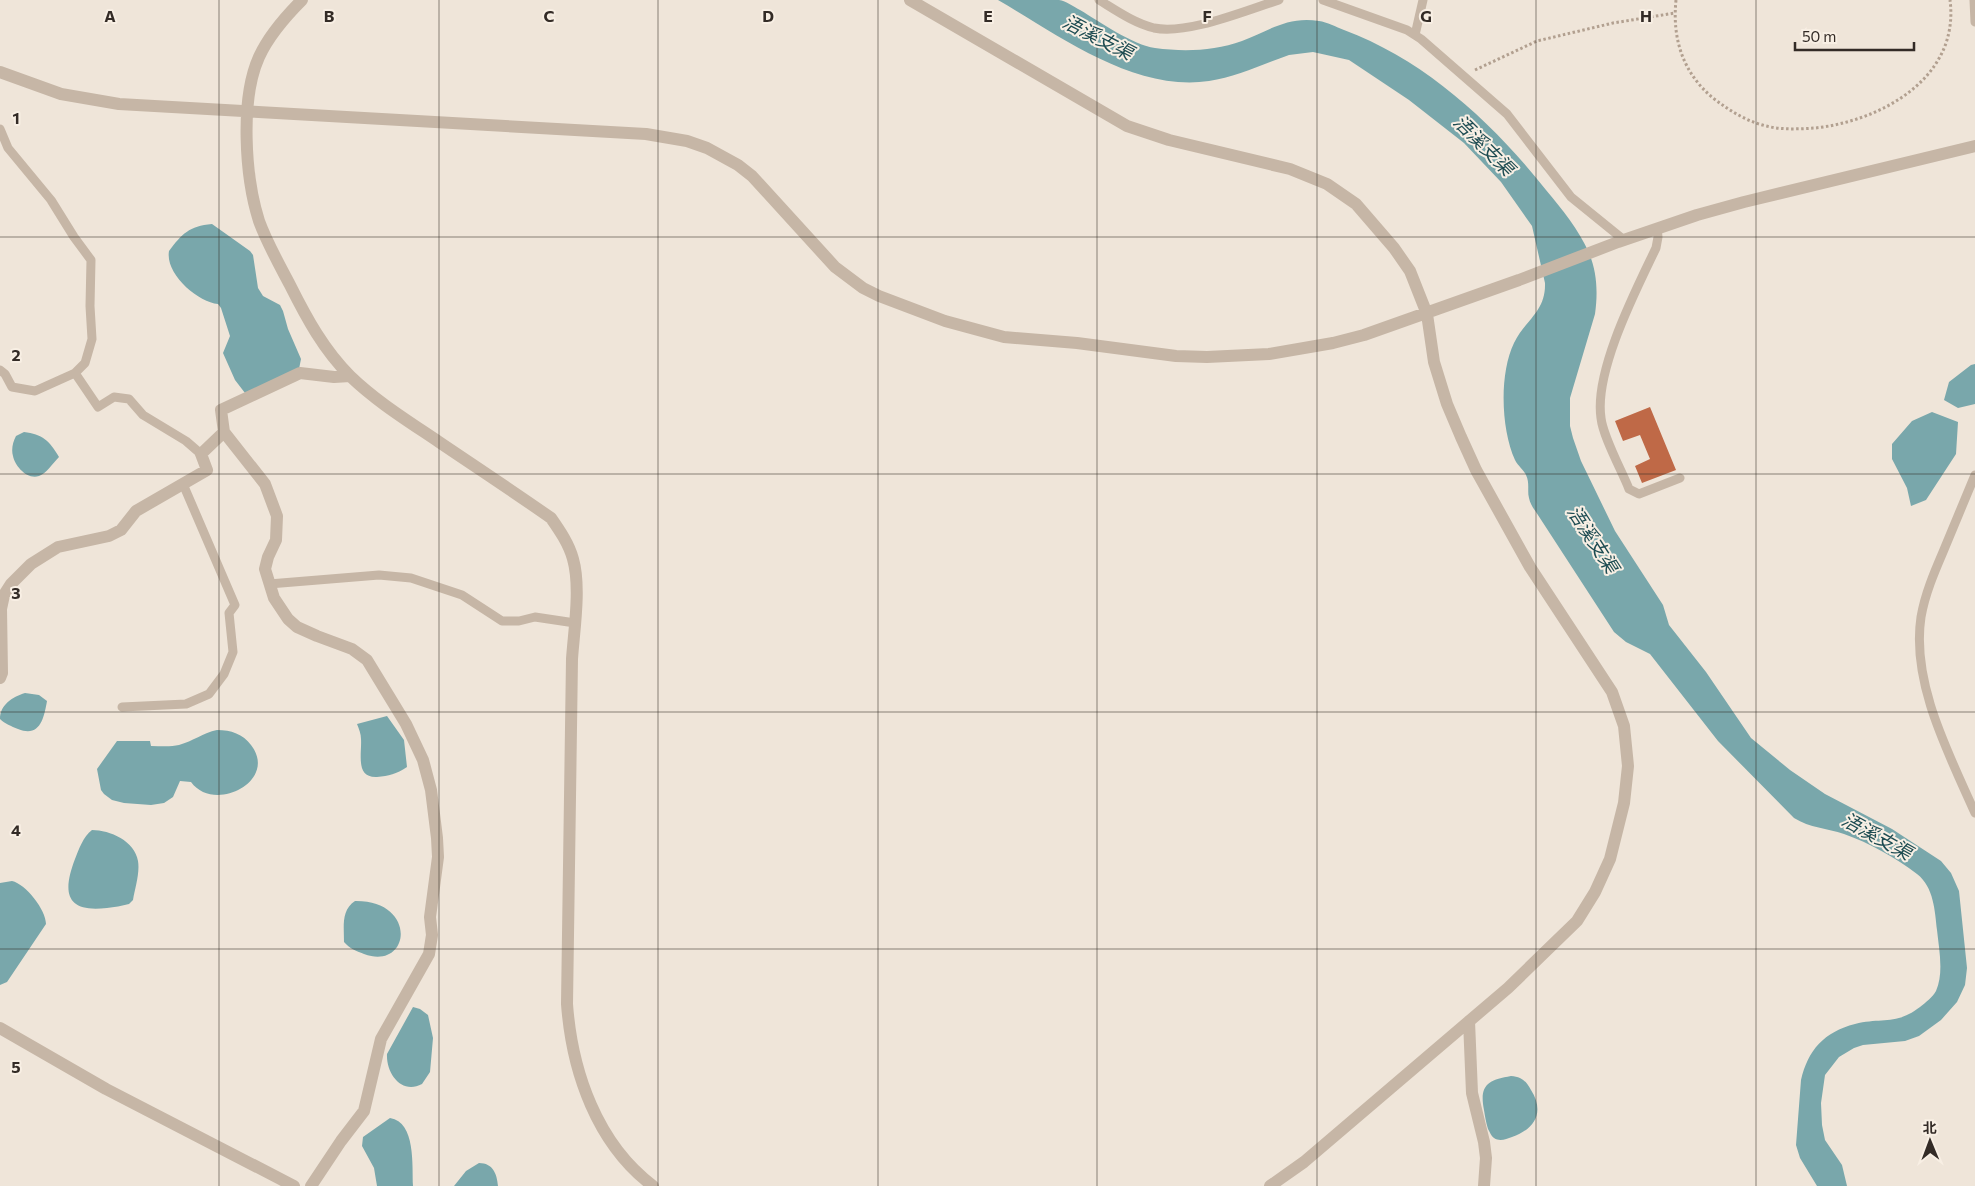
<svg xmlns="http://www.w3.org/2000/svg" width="1975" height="1186" font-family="Commissioner,'Noto Sans SC',sans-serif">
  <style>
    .water { fill: #79a7ab }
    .building { fill: #bf6947 }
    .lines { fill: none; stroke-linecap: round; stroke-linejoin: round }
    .path { stroke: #b2a090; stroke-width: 3; stroke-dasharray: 2.5 2.5; stroke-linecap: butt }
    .service { stroke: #c6b6a6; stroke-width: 9 }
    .minor { stroke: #c6b6a6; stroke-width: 12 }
    .tertiary { stroke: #c6b6a6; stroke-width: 12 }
    .grid { fill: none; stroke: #332b26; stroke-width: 1; stroke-opacity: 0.55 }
    .labels { text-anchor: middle; stroke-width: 4; stroke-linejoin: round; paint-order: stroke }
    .water-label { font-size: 19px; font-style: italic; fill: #1e4c52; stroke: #f8efe4 }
    .grid-label { font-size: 16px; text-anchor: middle; font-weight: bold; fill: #332b26; stroke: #f8efe4; stroke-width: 4; stroke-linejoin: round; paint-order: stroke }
  </style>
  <rect width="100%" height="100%" fill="#efe5d9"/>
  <path class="water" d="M998,0C1016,0 1043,0 1059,0C1066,1 1074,7 1080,10C1100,22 1133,45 1155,48C1184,52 1214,51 1242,41C1269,31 1287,16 1319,21C1327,22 1336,27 1344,30C1425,60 1493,123 1546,190C1562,209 1579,230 1589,253C1597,272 1598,293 1595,314L1570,398V426L1573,438L1581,461L1615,531L1663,605L1669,625L1706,672L1751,738L1790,770L1825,794L1892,829L1941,861L1951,873L1959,891L1967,968L1965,985L1957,1002L1941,1020L1919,1036L1905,1041L1863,1045L1854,1048L1839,1057L1825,1075L1821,1103L1822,1125L1825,1140L1842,1165L1847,1186H1817L1800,1158L1796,1145L1801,1080C1808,1050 1824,1032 1855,1024C1882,1017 1895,1026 1920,1007C1926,1002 1932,998 1936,991C1944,973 1939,949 1937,930C1935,912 1934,887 1917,874C1896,858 1870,843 1844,834C1827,828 1810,828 1794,818L1718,741L1650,654L1626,642L1614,632L1536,512C1533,508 1530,503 1529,498C1527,491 1530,483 1526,475C1524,470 1518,466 1515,460C1501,429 1499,374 1514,343C1525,320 1546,312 1545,283L1532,226L1501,182L1464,143L1409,100L1349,60L1313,52L1289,55C1263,64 1236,77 1209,81C1134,92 1060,36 998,0Z
    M212,224L250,251L253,255L258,288L263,296L280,305L283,311L288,329L301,359L299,369L245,393L235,380L223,353L230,336L221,308L218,304C198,302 165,274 169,251C182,234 189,226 212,224Z
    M1975,364V404L1958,408L1944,400L1949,382L1971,365Z
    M1932,412L1958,422L1956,454L1926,500L1911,506L1907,488L1892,459V444L1912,421Z
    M24,432C42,434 50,441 59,457C53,463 46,474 39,476C27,480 15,466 13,456C11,449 13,442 16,436Z
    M25,693L39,695L47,701C44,718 40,738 18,729C11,726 5,724 0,719C0,705 12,697 25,693Z
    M387,716L404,740L407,767C396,774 389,776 377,777C355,778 362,754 361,739C361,734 359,729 357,724Z
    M217,730C231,730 243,734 251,745C279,781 214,814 191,782L180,781L173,797L164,803L151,805L124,803L112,800L104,794L101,790L97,769L117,741H150L151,746C160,746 171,747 179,745C193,741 203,733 217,730Z
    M92,830C110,830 135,841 138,861C140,873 135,888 133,900L129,904C122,906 114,907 107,908C66,913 62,893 75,859C79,849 83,837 92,830Z
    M12,881C26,884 46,910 46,924L7,982L0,985V883Z
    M355,901C418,900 411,971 364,954C356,951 349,948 344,942C344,927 341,910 355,901Z
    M413,1007L420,1009L428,1015L433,1038L430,1072L422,1084C402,1095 386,1074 387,1054Z
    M1511,1076C1522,1077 1526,1081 1531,1090C1545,1112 1535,1129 1512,1137C1506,1139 1500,1142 1494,1138C1491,1136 1490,1132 1488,1129C1486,1123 1485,1116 1484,1110C1479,1085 1488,1080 1511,1076Z
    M390,1118C416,1122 412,1166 413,1186H377L374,1168L362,1146L363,1137Z
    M479,1163C493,1163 497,1174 498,1186H454L466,1171Z"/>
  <path class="building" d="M1650,407L1676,470L1642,483L1635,466L1650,459L1640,435L1623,441L1615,421Z"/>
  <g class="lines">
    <path class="path" d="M1676,0C1672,39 1683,73 1713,98C1730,111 1746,121 1766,126C1782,130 1799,129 1815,128C1881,121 1960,78 1950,0
      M1475,70L1537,41L1613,23L1675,13"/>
    <path class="service" d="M1099,0C1117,11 1134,23 1154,28C1188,35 1246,10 1279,0
      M1323,0L1407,30L1421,39L1507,114L1571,197L1624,240
      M1974,0L1975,22
      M1415,35L1423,0
      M0,129L8,148L51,200L74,237L91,260L90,306L92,339L85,363L75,373L98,407L114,397L129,399L143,415L186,441L201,454
      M1657,228L1658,237L1656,248C1636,290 1594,371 1601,418C1603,437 1622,471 1629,489L1639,494L1680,478
      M0,370L5,374L12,387L35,391L75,373
      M1975,475C1964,501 1954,526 1943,552C1934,573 1925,594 1921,617C1911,683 1949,754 1975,813
      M269,584L379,575L411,578L462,595L502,621H519L535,617L575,623
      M122,707L186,704L209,694L224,674L233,652L229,613L235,605L183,484"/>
    <path class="minor" d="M302,0C285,17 269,35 259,57C240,99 245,177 259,221C267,243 279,264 290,285C307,319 324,350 350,376C377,402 408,421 439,442C476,467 514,492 551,518C560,531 569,544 573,559C581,587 574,630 572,659L567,1004C572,1072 597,1144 653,1186
      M910,0L1127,126L1169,140L1290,169L1327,184L1356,204L1394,248L1410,271L1427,314L1434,362L1447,404L1461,437L1476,470L1530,567L1612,692L1624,726L1628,766L1624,803L1610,859L1595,892L1577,921L1508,988L1304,1162L1270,1186
      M0,72L61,94L119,104L646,134L687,141L707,148L738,165L752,176L835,267L863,288L879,296L945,321L1004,337L1077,343L1176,356L1207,357L1269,354L1333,343L1364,335L1519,280L1618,242L1697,215L1744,202L1975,146
      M0,678L2,673L1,609L4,595L11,584L31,564L58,547L109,536L121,530L136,511L207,470L201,454L224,432
      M1469,1021L1472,1093L1484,1142L1486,1158L1484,1186
      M311,1186L341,1141L364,1111L381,1039L429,954L432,935L430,917L438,857L437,838L431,790L423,760L406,724L367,660L352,649L317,636L297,627L288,619L274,598L265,569L268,557L276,540L277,516L265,484L224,432L221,410L300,373L334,377L350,376"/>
    <path class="tertiary" d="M0,1028L106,1089L294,1186"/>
  </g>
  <path class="grid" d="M219,0V1186M439,0V1186M658,0V1186M878,0V1186M1097,0V1186M1317,0V1186M1536,0V1186M1756,0V1186M0,237H1975M0,474H1975M0,712H1975M0,949H1975"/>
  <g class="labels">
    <g class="water-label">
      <text transform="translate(1098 37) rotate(27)" y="7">浯溪支渠</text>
      <text transform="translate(1484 145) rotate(45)" y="7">浯溪支渠</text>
      <text transform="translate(1593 539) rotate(57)" y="7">浯溪支渠</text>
      <text transform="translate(1877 836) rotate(29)" y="7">浯溪支渠</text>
    </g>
  </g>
  <g class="grid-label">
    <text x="110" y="22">A</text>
    <text x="329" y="22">B</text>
    <text x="549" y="22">C</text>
    <text x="768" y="22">D</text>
    <text x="988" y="22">E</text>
    <text x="1207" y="22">F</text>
    <text x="1426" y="22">G</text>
    <text x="1646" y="22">H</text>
    <text x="16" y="124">1</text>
    <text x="16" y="361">2</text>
    <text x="16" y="599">3</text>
    <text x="16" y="836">4</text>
    <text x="16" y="1073">5</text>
  </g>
  <g transform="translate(1930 1141) rotate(359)" stroke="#f8efe4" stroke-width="4" paint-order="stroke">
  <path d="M0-4L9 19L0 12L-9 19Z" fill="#332b26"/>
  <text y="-8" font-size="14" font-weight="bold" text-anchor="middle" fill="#332b26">北</text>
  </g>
  <path d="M1795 42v8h119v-8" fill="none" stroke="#332b26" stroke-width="2.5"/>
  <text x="1802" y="42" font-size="15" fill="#332b26" stroke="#f8efe4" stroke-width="4" paint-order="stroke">50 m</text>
</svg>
